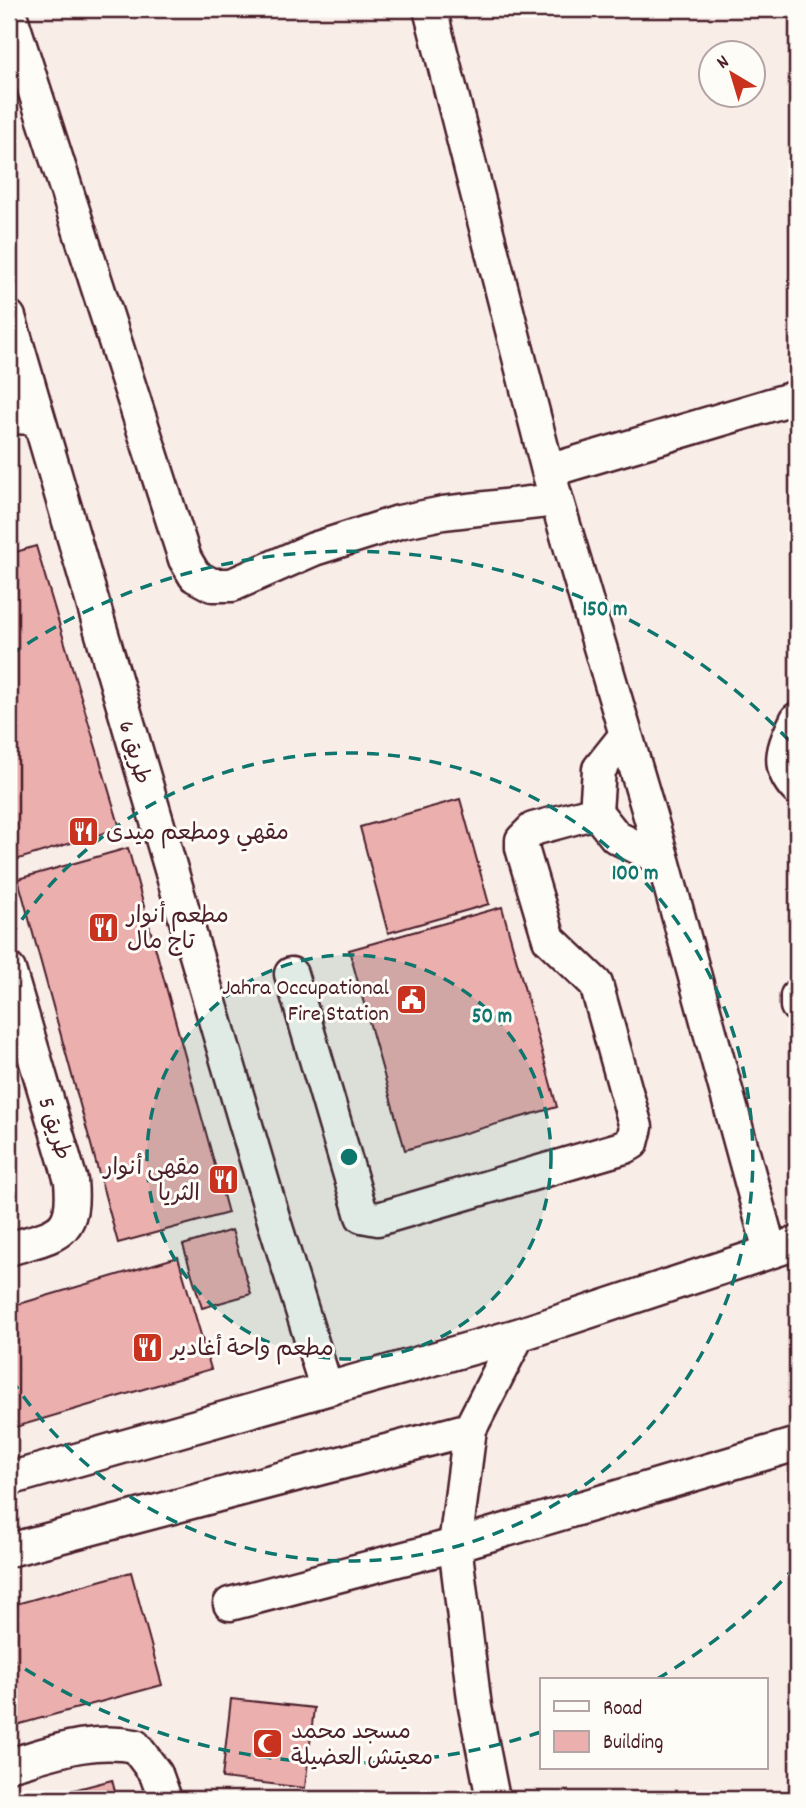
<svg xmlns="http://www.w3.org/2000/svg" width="806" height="1808" font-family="Dekko,'Playpen Sans Arabic',sans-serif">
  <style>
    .building { fill: #ebafae; stroke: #4a1f2b; stroke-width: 2 }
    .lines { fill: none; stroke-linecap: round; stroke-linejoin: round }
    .minor-casing { stroke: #4a1f2b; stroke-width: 37 }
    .minor { stroke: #fdfcf7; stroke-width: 32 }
    .ring { fill: none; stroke: #0f766e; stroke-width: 3.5; stroke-dasharray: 12 9 }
    .labels { text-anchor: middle; stroke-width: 6; stroke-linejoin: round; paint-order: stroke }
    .street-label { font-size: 23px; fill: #4a1f2b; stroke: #fdfcf7 }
    .poi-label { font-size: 23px; fill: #4a1f2b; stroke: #fdfcf7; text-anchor: start }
    .centre { fill: #0f766e; stroke: #fdfcf7; stroke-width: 3.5 }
    .ring-label { font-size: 21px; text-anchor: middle; font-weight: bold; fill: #0f766e; stroke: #fdfcf7; stroke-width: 6; stroke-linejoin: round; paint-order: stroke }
  </style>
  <rect width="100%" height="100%" fill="#f9ede8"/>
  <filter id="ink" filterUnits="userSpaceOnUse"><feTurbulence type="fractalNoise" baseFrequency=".0143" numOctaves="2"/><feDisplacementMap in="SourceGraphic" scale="14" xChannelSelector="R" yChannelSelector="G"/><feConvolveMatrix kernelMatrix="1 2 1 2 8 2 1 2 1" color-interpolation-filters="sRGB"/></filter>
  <g filter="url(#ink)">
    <path class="building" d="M36,546L120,828L9,862V554Z
      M460,799L489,904L388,933L360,827Z
      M128,848L228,1213L118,1243L18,879Z
      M502,907L557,1107L405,1150L349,950Z
      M9,1179L15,1199L9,1201Z
      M232,1230L251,1294L202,1308L183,1245Z
      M178,1257L211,1369L9,1429V1307Z
      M131,1572L162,1685L9,1727V1606Z
      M231,1699L314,1708L305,1788L222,1778Z
      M112,1780L117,1799H39Z"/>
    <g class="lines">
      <defs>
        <path id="minor" d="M430,9L548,471L663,860L770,1251
          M9,11L185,559L195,576L212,585H232L314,549L399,522L443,513L556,500
          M9,317L275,1224L326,1387
          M9,417L38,418
          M548,471L797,397
          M797,719C784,746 774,765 797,789
          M626,735L599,769L596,812L616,837L663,860
          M9,970L71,1181C76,1237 56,1234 9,1249
          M291,974L362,1216L378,1219L625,1147L632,1143L636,1127L596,984L549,939L522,848V840L533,829L596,812
          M797,996V1006
          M9,1479L518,1335L797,1243
          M9,1550L470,1429
          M230,1604L455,1545L797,1444
          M9,1765C51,1753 91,1737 135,1746L156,1774L165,1799
          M493,1799L475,1707L455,1545L470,1429L518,1335"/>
      </defs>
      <use href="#minor" class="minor-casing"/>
      <use href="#minor" class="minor"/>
    </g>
  </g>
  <circle cx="349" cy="1157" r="202" fill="#0f766e" fill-opacity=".12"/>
  <g class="ring">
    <circle cx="349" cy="1157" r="202"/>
    <path d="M10 937A404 404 0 1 1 10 1377"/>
    <path d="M796 1566A606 606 0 0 1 657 1679M541 1732A606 606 0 0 1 10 1659M10 655A606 606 0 0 1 796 748"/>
  </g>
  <defs>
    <symbol id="restaurant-square" viewBox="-11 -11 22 22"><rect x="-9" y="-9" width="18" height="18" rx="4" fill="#c8321e" stroke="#fdfcf7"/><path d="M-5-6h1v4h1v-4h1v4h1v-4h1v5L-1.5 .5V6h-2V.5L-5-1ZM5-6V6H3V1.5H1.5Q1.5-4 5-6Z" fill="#fff"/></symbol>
    <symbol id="civic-square" viewBox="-11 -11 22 22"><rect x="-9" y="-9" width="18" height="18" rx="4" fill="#c8321e" stroke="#fdfcf7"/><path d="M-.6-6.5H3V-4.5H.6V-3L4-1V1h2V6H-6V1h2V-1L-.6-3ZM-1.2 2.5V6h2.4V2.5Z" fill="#fff"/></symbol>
    <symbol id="mosque-square" viewBox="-11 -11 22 22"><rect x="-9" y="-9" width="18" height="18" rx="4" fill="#c8321e" stroke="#fdfcf7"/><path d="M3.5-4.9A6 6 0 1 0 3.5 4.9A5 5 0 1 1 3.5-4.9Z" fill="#fff"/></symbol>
  </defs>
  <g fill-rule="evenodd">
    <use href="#restaurant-square" x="66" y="814" width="35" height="35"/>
    <use href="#restaurant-square" x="86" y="910" width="35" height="35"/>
    <use href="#civic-square" x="394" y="982" width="35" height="35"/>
    <use href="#restaurant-square" x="206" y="1162" width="35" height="35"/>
    <use href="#restaurant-square" x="130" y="1330" width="35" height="35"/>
    <use href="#mosque-square" x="250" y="1726" width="35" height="35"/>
  </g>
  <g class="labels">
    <g class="street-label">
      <text transform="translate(136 752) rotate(74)" y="8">طريق 6</text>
      <text transform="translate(56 1128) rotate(73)" y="8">طريق 5</text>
    </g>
    <g class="poi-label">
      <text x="106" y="839">مقهي ومطعم ميدى</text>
      <text x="127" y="922">مطعم أنوار<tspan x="127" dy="26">تاج مال</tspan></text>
      <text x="389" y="994" text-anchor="end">Jahra Occupational<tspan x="389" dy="26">Fire Station</tspan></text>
      <text x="200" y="1174" text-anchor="end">مقهى أنوار<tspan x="200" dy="26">الثريا</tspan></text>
      <text x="171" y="1355">مطعم واحة أغادير</text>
      <text x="291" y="1738">مسجد محمد<tspan x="291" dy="26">معيتش العضيلة</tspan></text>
    </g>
  </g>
  <circle cx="349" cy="1157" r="10" class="centre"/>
  <g class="ring-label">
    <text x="605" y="615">150 m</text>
    <text x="635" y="879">100 m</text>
    <text x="492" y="1022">50 m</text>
  </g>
  <rect width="806" height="1808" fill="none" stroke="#fdfcf7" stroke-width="35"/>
  <rect x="18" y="18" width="771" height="1773" fill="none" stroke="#4a1f2b" stroke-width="2.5" filter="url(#ink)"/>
  <rect x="540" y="1678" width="228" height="91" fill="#fdfcf7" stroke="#b5a4a5" stroke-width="2"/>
  <rect x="554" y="1701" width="35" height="10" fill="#fdfcf7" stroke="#b5a4a5" stroke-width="2"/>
  <text x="603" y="1714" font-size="21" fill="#4a1f2b">Road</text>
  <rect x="554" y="1731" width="35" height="21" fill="#ebafae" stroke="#b5a4a5" stroke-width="2"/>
  <text x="603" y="1748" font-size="21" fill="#4a1f2b">Building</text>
  <g transform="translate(732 74) rotate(322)"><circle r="33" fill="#fdfcf7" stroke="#b5a4a5" stroke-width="2"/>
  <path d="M0-5L12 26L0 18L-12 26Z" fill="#c8321e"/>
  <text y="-10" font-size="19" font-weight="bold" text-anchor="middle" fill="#4a1f2b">N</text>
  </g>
</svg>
